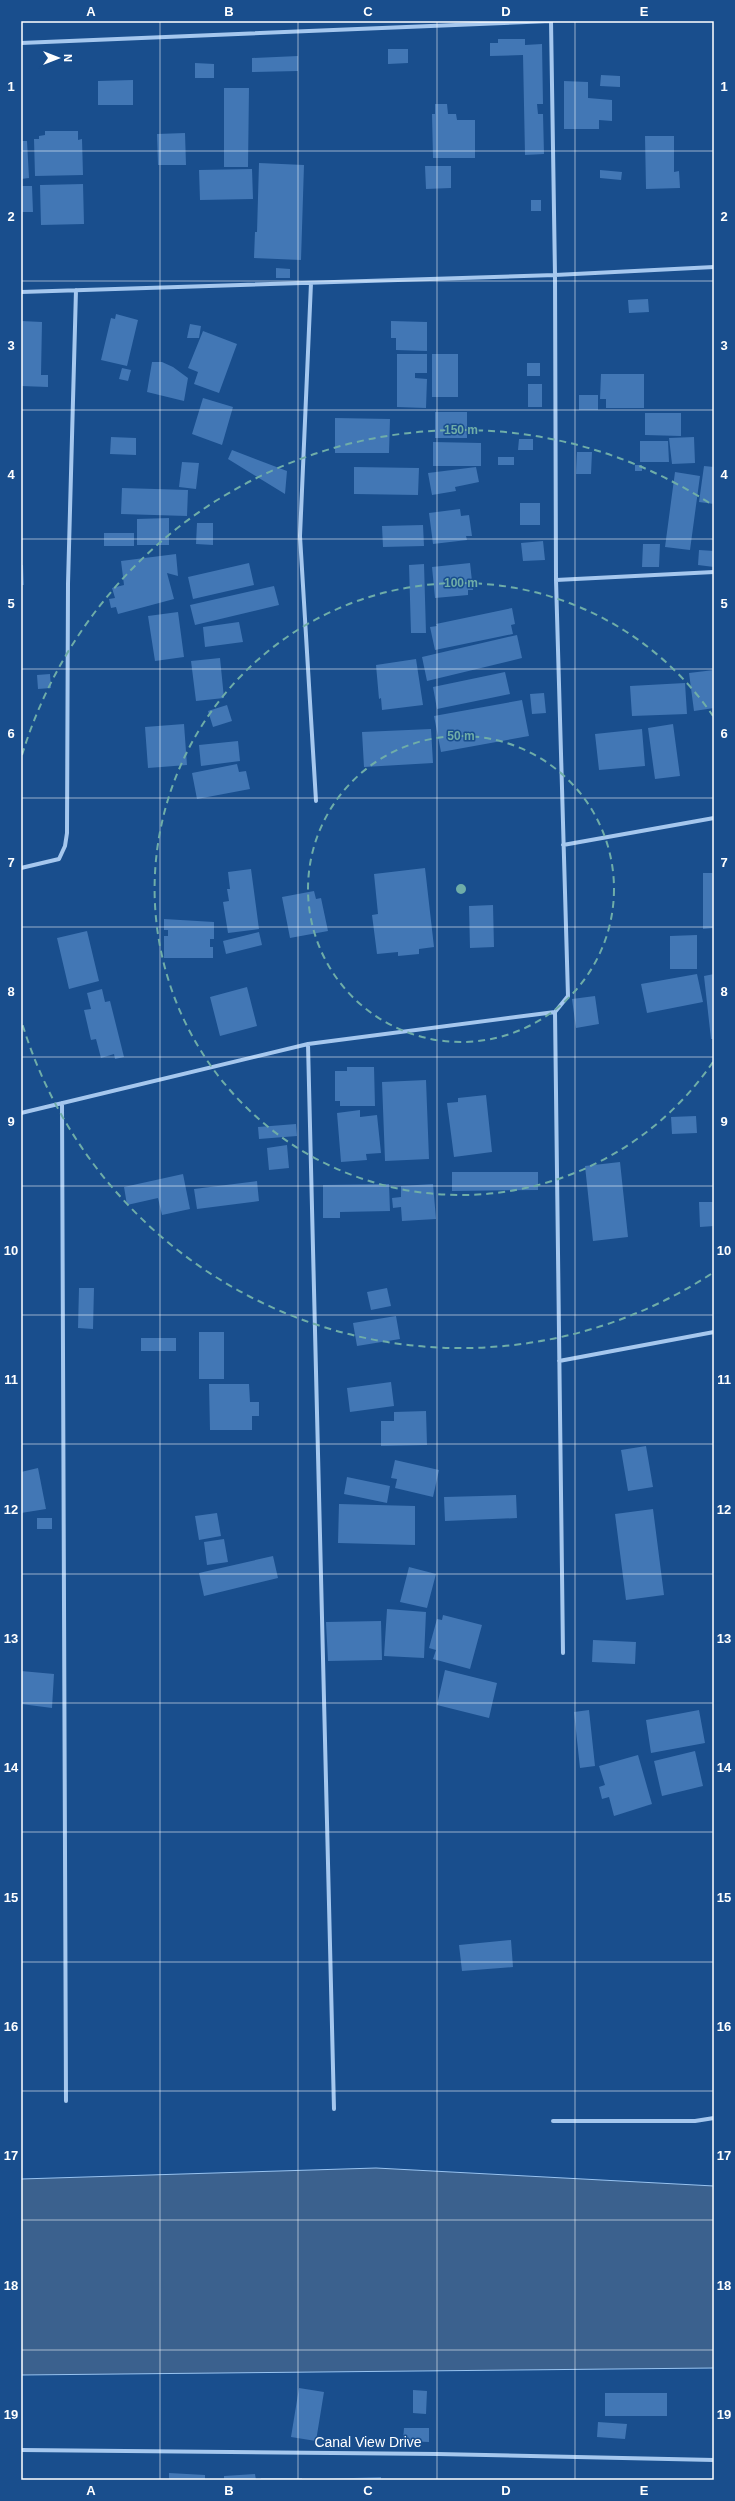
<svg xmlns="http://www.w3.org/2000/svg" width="735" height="2501" font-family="Arial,sans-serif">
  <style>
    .water { fill: #3b618e; stroke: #98c3f0 }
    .building { fill: #4277b5 }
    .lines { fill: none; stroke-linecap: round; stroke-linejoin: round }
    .street { stroke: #a5c7ee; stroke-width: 4 }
    .grid { fill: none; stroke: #fff; stroke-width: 1; stroke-opacity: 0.55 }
    .ring { fill: none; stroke: #6fada8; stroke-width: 2; stroke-dasharray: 7 5 }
    .labels { text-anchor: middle; stroke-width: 3; stroke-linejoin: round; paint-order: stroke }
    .street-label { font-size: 14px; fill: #fff; stroke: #194e8d }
    .centre { fill: #6fada8; stroke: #194e8d; stroke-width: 2 }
    .ring-label { font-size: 12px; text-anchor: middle; font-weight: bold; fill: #6fada8; stroke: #194e8d; stroke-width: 3; stroke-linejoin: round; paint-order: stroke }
    .neatline { fill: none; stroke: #fff; stroke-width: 1.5 }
    .grid-label { font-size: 13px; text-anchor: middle; font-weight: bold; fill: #fff }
  </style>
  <rect width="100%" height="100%" fill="#194e8d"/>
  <path class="water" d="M376,2168L714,2186V2368L21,2375V2179Z"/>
  <path class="building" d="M498,39H525V45L542,44L543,104H537L538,114H543L544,154L525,155L523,55L490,56V43H498Z
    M388,49H408V63L388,64Z
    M298,56V71L252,72V58Z
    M195,63L214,64V78H195Z
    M601,75L620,76V87L600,86Z
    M133,80V105H98V81Z
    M564,81L588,82V98L612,100V121L599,120V129H564Z
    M224,88H249L248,167H224Z
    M435,104H447L448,114H456L457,120H475V158H433L432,114H435Z
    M45,131H78V140L82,139L83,175L35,176L34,139H39V136L45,135Z
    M185,133L186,165H158L157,134Z
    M645,136H674V172L679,171L680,188L646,189Z
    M21,141H27L29,178L21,179Z
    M259,163L304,165L301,260L254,258L255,232H257Z
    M425,166H451V188L426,189Z
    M252,169L253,199L200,200L199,170Z
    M600,170L622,172L621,180L600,178Z
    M83,184L84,224L41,225L40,185Z
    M21,186H32L33,212H21Z
    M531,200H541V211H531Z
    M276,268L290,269V278H276Z
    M648,299L649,312L629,313L628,300Z
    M116,314L138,320L127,366L101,360L111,318L115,319Z
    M21,321L42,322L41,375H48V387L21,386Z
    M391,321L427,322V351L396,350V338H391Z
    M190,324L201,326L199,338H187Z
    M203,331L237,344L219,393L194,384L198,372L188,368Z
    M397,354H427V373H415V378L427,379L426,408L397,407Z
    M432,354H458V397H432Z
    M152,362H162L173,367L188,378L184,401L147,392Z
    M527,363H540V376H527Z
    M122,368L131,370L128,381L119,379Z
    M601,374H644V408H606V399H600Z
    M528,384H542V407H528Z
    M579,395H598V410H579Z
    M203,398L233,407L222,445L192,434Z
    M435,412H467V438H435Z
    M645,413H681V436L645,435Z
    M335,418L390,419L389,453H335Z
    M111,437L136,438V455L110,454Z
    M694,437L695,463L672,464L669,438Z
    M519,439H533V450H518Z
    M640,441H668L669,462H640Z
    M433,442L481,443V466H433Z
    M232,450L287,471L285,494L228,459Z
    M577,452H592L591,474H576Z
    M498,457H514V465H498Z
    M182,462L199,463L196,489L179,487Z
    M635,465H642V471H635Z
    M704,466L714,467V504L699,502Z
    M354,467L419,468L418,495L354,494Z
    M476,467L479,482L455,487L456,491L432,495L428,473Z
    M675,472L700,476L690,550L665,547Z
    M122,488L188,490L187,516L121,514Z
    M520,503H540V525H520Z
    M460,509L461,516L469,515L472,536H466L467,540L433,544L429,513Z
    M169,518V545H137V519Z
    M197,523H213V545L196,544Z
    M423,525L424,546L383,547L382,526Z
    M104,533H134V546H104Z
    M543,541L545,560L523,561L521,543Z
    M643,544H660L659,567H642Z
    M699,550L714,551V567L698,565Z
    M176,554L178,576L167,573L174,599L118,614L116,607L111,608L109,599L115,598L112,588L124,585L121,561Z
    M249,563L254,585L193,599L188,577Z
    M470,563L473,590H468V595L435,598L432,567Z
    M424,564L426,633H411L409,565Z
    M21,565H23L24,585H21Z
    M274,586L279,605L195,625L190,605Z
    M512,608L515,624L511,625L513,634L435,650L430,627L437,626L436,624Z
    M178,612L184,657L155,661L148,616Z
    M239,622L243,642L205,647L203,627Z
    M517,635L522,658L427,681L422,657Z
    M220,658L224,698L196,701L191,661Z
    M416,659L423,705L382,710L381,698L379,699L376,665Z
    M714,670V708L694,711L689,673Z
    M505,672L510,694L437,709L433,687Z
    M50,674L51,688L38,689L37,675Z
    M685,683L687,714L632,716L630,686Z
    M544,693L546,713L532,714L530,694Z
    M522,700L529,736L441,752L434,716Z
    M227,705L232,721L213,727L208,711Z
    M184,724L187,765L148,768L145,727Z
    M673,724L680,776L655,779L648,728Z
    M431,729L433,763L364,767L362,732Z
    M642,729L645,766L599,770L595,734Z
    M238,741L240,761L201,766L199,745Z
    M237,764L239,772L246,771L250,789L197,799L192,773Z
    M425,868L434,947L419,949V954L398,956V952L377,954L372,915L378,914L374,874Z
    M251,869L259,929L228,933L223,902L229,901L227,889H230L228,872Z
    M703,873H714V928L703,929Z
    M314,891L316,899L321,898L328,931L290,938L282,897Z
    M493,905L494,947L470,948L469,906Z
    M164,919L214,922V939H210V947H213V958H164V936H168V930H164Z
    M87,931L99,981L69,989L57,938Z
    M259,932L262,945L226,954L223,941Z
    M697,935V969H670V936Z
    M697,974L703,1002L647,1013L641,984Z
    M714,974V1039H711L704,976Z
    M247,987L257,1026L220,1036L210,997Z
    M102,989L105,1002L110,1001L124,1057L115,1059L114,1054L101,1058L96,1039L91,1040L84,1010L91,1009L87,993Z
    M595,996L599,1024L576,1028L572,999Z
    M347,1067H374L375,1106H340V1101H335V1071H347Z
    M426,1080L429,1159L385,1161L382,1082Z
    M486,1095L492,1152L454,1157L447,1103L458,1102V1098Z
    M360,1110V1117L377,1115L381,1153L366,1154L367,1160L341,1162L337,1113Z
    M696,1116L697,1133L672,1134L671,1117Z
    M296,1124L297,1136L259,1139L258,1127Z
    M287,1145L289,1168L269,1170L267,1148Z
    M620,1162L628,1237L593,1241L585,1166Z
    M452,1172H538V1190L452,1191Z
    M183,1174L190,1209L162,1215L158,1198L127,1205L124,1187Z
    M257,1181L259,1201L197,1209L194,1189Z
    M389,1184L390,1211L340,1212V1218H323V1185Z
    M433,1184L436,1219L402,1221L401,1207L393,1208L392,1198L401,1197V1186Z
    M699,1202H714V1226L700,1227Z
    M79,1288H94L93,1329L78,1328Z
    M387,1288L391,1306L371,1310L367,1292Z
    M396,1316L400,1339L357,1346L353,1323Z
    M199,1332H224V1379H199Z
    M141,1338H176V1351H141Z
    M391,1382L394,1406L350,1412L347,1388Z
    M209,1384H249L250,1402H259V1416H252V1430H210Z
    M426,1411L427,1445L381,1446V1421H394V1412Z
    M646,1446L653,1487L628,1491L621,1450Z
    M395,1460L439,1470L433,1497L395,1488L397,1479L391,1478Z
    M38,1468L46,1509L21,1513V1472Z
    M347,1477L390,1486L387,1503L344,1494Z
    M516,1495L517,1518L445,1521L444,1497Z
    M339,1504L415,1506V1545L338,1543Z
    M653,1509L664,1595L626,1600L615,1514Z
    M217,1513L221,1536L199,1540L195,1516Z
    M37,1518H52V1529H37Z
    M224,1539L228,1562L207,1565L204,1542Z
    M273,1556L278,1578L204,1596L199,1573Z
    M409,1567L436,1574L427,1608L400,1602Z
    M387,1609L426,1612L424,1658L384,1656Z
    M443,1615L482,1625L470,1669L433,1659L436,1650L429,1648L437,1619L442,1620Z
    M381,1621L382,1660L328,1661L326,1622Z
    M593,1640L636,1642L635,1664L592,1662Z
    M445,1670L497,1683L489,1718L437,1705Z
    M21,1671L54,1674L52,1708L21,1704Z
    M589,1710L595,1766L580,1768L574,1712Z
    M699,1710L705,1743L651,1753L646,1720Z
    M695,1751L703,1786L662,1796L654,1761Z
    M638,1755L652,1804L614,1816L609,1797L602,1799L599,1787L605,1785L599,1766Z
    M511,1940L513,1967L462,1971L459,1945Z
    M299,2388L324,2392L316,2441L291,2437Z
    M413,2390L427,2391L426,2414L413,2413Z
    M605,2393H667V2416H605Z
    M598,2422L627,2424L625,2439L597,2437Z
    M404,2428H429V2442L403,2441Z
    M169,2473L205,2475V2480H169Z
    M255,2474L256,2480H224V2476Z
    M381,2477V2480H325V2479Z
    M261,2478H302V2480H261Z"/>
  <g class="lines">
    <path class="street" d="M21,43L551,21
      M311,283L300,536L316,801
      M21,292L555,275L714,267
      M556,580L714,572
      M563,845L714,818
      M21,868L59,859L65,846L67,833L68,584L76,290
      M555,1012L563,1653
      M308,1044L334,2109
      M62,1103L66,2101
      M21,1113L308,1044L555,1012L568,996L556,580L555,275L551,21
      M559,1361L714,1332
      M553,2121H695L714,2118
      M21,2450L437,2454L714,2460"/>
  </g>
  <path class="grid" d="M160,21V2480M298,21V2480M437,21V2480M575,21V2480M21,151H714M21,281H714M21,410H714M21,539H714M21,669H714M21,798H714M21,927H714M21,1057H714M21,1186H714M21,1315H714M21,1444H714M21,1574H714M21,1703H714M21,1832H714M21,1962H714M21,2091H714M21,2220H714M21,2350H714"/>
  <g class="ring">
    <circle cx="461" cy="889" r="153"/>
    <path d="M713 1062A306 306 0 1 1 713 716"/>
    <path d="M711 1274A459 459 0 0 1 22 1023M22 755A459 459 0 0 1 711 504"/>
  </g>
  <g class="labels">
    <g class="street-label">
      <text x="368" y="2447">Canal View Drive</text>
    </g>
  </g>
  <circle cx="461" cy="889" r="6" class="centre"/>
  <g class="ring-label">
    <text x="461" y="434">150 m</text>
    <text x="461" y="587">100 m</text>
    <text x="461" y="740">50 m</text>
  </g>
  <rect width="735" height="2501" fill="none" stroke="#194e8d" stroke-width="44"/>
  <g transform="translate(58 58) rotate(90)" stroke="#194e8d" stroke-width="3" paint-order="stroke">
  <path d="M0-3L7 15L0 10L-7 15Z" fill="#ffffff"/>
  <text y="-6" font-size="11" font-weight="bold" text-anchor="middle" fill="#ffffff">N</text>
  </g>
  <rect x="22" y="22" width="691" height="2457" class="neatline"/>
  <g class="grid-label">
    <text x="91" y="16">A</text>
    <text x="229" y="16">B</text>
    <text x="368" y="16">C</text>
    <text x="506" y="16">D</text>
    <text x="644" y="16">E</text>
    <text x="11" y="91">1</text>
    <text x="724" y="91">1</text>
    <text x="11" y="221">2</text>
    <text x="724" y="221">2</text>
    <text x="11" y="350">3</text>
    <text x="724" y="350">3</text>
    <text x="11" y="479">4</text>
    <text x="724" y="479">4</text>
    <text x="11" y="608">5</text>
    <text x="724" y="608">5</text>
    <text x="11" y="738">6</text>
    <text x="724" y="738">6</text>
    <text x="11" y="867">7</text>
    <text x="724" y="867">7</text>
    <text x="11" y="996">8</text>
    <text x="724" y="996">8</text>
    <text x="11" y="1126">9</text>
    <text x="724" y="1126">9</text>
    <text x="11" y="1255">10</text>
    <text x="724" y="1255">10</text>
    <text x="11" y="1384">11</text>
    <text x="724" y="1384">11</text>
    <text x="11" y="1514">12</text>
    <text x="724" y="1514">12</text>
    <text x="11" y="1643">13</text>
    <text x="724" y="1643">13</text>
    <text x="11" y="1772">14</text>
    <text x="724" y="1772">14</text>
    <text x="11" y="1902">15</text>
    <text x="724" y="1902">15</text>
    <text x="11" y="2031">16</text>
    <text x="724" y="2031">16</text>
    <text x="11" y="2160">17</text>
    <text x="724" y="2160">17</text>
    <text x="11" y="2290">18</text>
    <text x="724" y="2290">18</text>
    <text x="11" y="2419">19</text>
    <text x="724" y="2419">19</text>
    <text x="91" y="2495">A</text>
    <text x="229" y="2495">B</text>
    <text x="368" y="2495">C</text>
    <text x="506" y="2495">D</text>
    <text x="644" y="2495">E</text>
  </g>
</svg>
